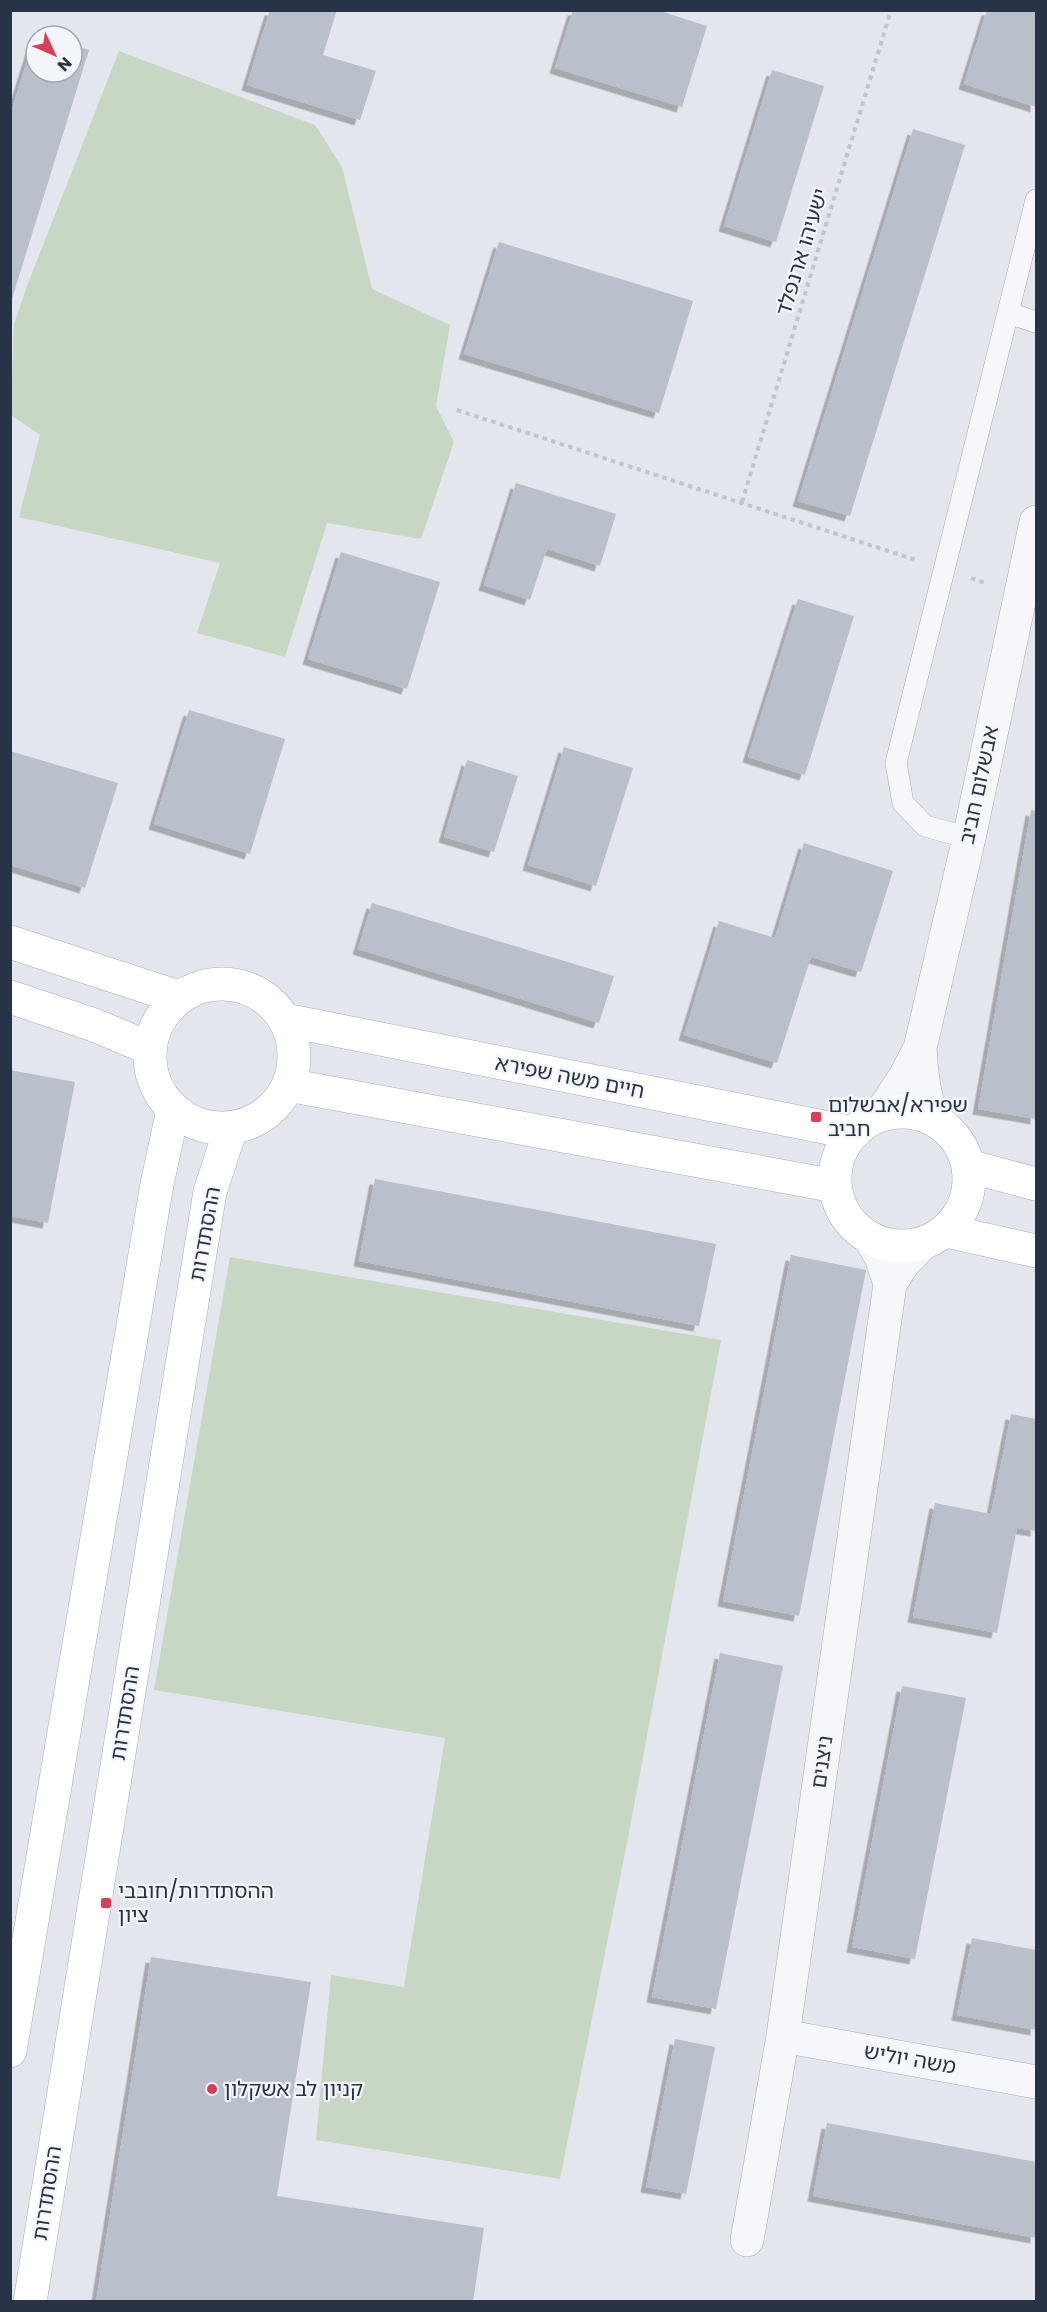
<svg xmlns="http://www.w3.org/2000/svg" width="1047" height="2312" font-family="Poppins,'Noto Sans Hebrew',sans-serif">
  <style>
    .green { fill: #c8d7c3 }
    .building { fill: #b9bfcb; filter: url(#shadow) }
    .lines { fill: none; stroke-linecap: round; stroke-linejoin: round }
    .lane-casing { stroke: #a7adb7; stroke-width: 22 }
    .street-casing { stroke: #a7adb7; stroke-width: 34 }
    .secondary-casing { stroke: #a7adb7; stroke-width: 34 }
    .path { stroke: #c0c4cb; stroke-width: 4; stroke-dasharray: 4.5 4.5; stroke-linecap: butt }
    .lane { stroke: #f6f7fa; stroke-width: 21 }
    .street { stroke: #f6f7fa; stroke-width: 33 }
    .secondary { stroke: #fff; stroke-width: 33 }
    .poi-dot { fill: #dc3d56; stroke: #f3f5f9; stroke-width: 2 }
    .labels { text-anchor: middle; stroke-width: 4.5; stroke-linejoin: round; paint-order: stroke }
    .street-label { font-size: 21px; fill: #283346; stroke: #f3f5f9 }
    .poi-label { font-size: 21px; fill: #283346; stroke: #f3f5f9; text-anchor: start }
  </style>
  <defs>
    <filter id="shadow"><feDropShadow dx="-5.5" dy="5.5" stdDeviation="0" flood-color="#0004"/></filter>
  </defs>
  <rect width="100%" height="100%" fill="#e3e6ec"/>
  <path class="green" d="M119,51L315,125L342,167L372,289L450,325L436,406L454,442L421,539L327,523L285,657L197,633L220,563L19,517L40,435L11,415L14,324L27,286Z
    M230,1257L721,1340L627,1843L560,2179L316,2140L331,1975L404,1987L445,1738L154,1690Z"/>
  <path class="building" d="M270,10H337L323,55L376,71L360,120L247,85Z
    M573,10H657L707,26L682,107L555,68Z
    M987,10H1036V107L964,84Z
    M35,35L36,72H72V45L89,50L11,302L10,116Z
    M772,70L824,86L776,242L724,226Z
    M913,129L965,145L850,516L798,501Z
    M499,242L693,301L659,413L464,354Z
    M516,483L616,514L600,566L547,549L530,600L484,585Z
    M341,552L440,582L407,689L308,659Z
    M798,599L854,616L805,775L748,757Z
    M189,710L285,739L250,854L154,824Z
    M564,747L633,768L596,886L528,865Z
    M10,751L118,783L85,888L10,865Z
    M467,760L518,776L494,852L444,837Z
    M1031,810L1036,811V1119L978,1109Z
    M804,843L893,871L861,972L811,957L777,1063L684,1035L719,921L775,938Z
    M372,903L614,976L599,1023L358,949Z
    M10,1070L75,1082L48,1223L10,1216Z
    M375,1179L716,1244L699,1326L359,1261Z
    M791,1255L866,1270L799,1616L723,1601Z
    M1011,1414L1036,1419V1531L1017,1528L997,1633L913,1617L935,1503L991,1514Z
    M720,1653L783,1666L716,2009L652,1997Z
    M902,1686L966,1698L915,1959L852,1947Z
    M972,1938L1036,1950V2030L957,2015Z
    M151,1957L311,1982L277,2196L484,2228L473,2302H96Z
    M675,2039L715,2047L686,2194L646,2187Z
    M827,2123L1036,2162V2238L813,2196Z"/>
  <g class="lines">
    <defs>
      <path id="lane" d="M1008,313L1036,322
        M969,838L925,826L903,803L896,763L1036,200"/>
      <path id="street" d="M879,1116L905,1077L920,1048
        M932,1119C924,1095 921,1073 920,1048L969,838L1036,522
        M870,1238L881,1257L890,1284
        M783,2036L1036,2082
        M747,2240L783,2036L890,1284L904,1262L923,1243"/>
      <path id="secondary" d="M10,942L178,997
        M150 1056a72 72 0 1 1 144 0a72 72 0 1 1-144 0Z
        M10,997L94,1025L149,1048
        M285,1020L854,1133
        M288,1085L835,1186
        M835 1179a67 67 0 1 1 134 0a67 67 0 1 1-134 0Z
        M968,1166L1036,1184
        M946,1231L1036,1251
        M10,2051L157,1184L173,1110
        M30,2302L210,1192L231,1128"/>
    </defs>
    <use href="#lane" class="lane-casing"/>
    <use href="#street" class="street-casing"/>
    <use href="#secondary" class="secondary-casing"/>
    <path class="path" d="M457,410L916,560
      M742,502L891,10
      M971,578L987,584"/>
    <use href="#lane" class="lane"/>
    <use href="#street" class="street"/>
    <use href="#secondary" class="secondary"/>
  </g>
  <g class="poi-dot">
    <rect x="810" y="1111" width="12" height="12" rx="3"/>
    <rect x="100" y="1897" width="12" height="12" rx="3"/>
    <circle cx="212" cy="2089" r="6"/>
  </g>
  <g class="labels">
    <g class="street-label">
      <text transform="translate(802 252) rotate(-73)" y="7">ישעיהו ארנפלד</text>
      <text transform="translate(979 785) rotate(-78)" y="7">אבשלום חביב</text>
      <text transform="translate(570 1077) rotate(11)" y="7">חיים משה שפירא</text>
      <text transform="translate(205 1234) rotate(-80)" y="7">ההסתדרות</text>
      <text transform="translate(125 1713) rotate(-81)" y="7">ההסתדרות</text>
      <text transform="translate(822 1762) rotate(-82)" y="7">ניצנים</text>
      <text transform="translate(910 2059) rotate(10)" y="7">משה יוליש</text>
      <text transform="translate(47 2193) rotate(-81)" y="7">ההסתדרות</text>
    </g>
    <g class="poi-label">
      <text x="828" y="1112">שפירא/אבשלום<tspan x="828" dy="24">חביב</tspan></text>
      <text x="118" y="1898">ההסתדרות/חובבי<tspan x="118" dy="24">ציון</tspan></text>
      <text x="224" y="2096">קניון לב אשקלון</text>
    </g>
  </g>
  <rect width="1047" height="2312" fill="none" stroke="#283346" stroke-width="24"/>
  <g transform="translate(54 54) rotate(134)"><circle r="28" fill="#f3f5f9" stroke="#a2a7b1" stroke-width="1.5"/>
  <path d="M0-4.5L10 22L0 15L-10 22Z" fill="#dc3d56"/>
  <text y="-9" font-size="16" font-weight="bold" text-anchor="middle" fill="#283346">N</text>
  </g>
</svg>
